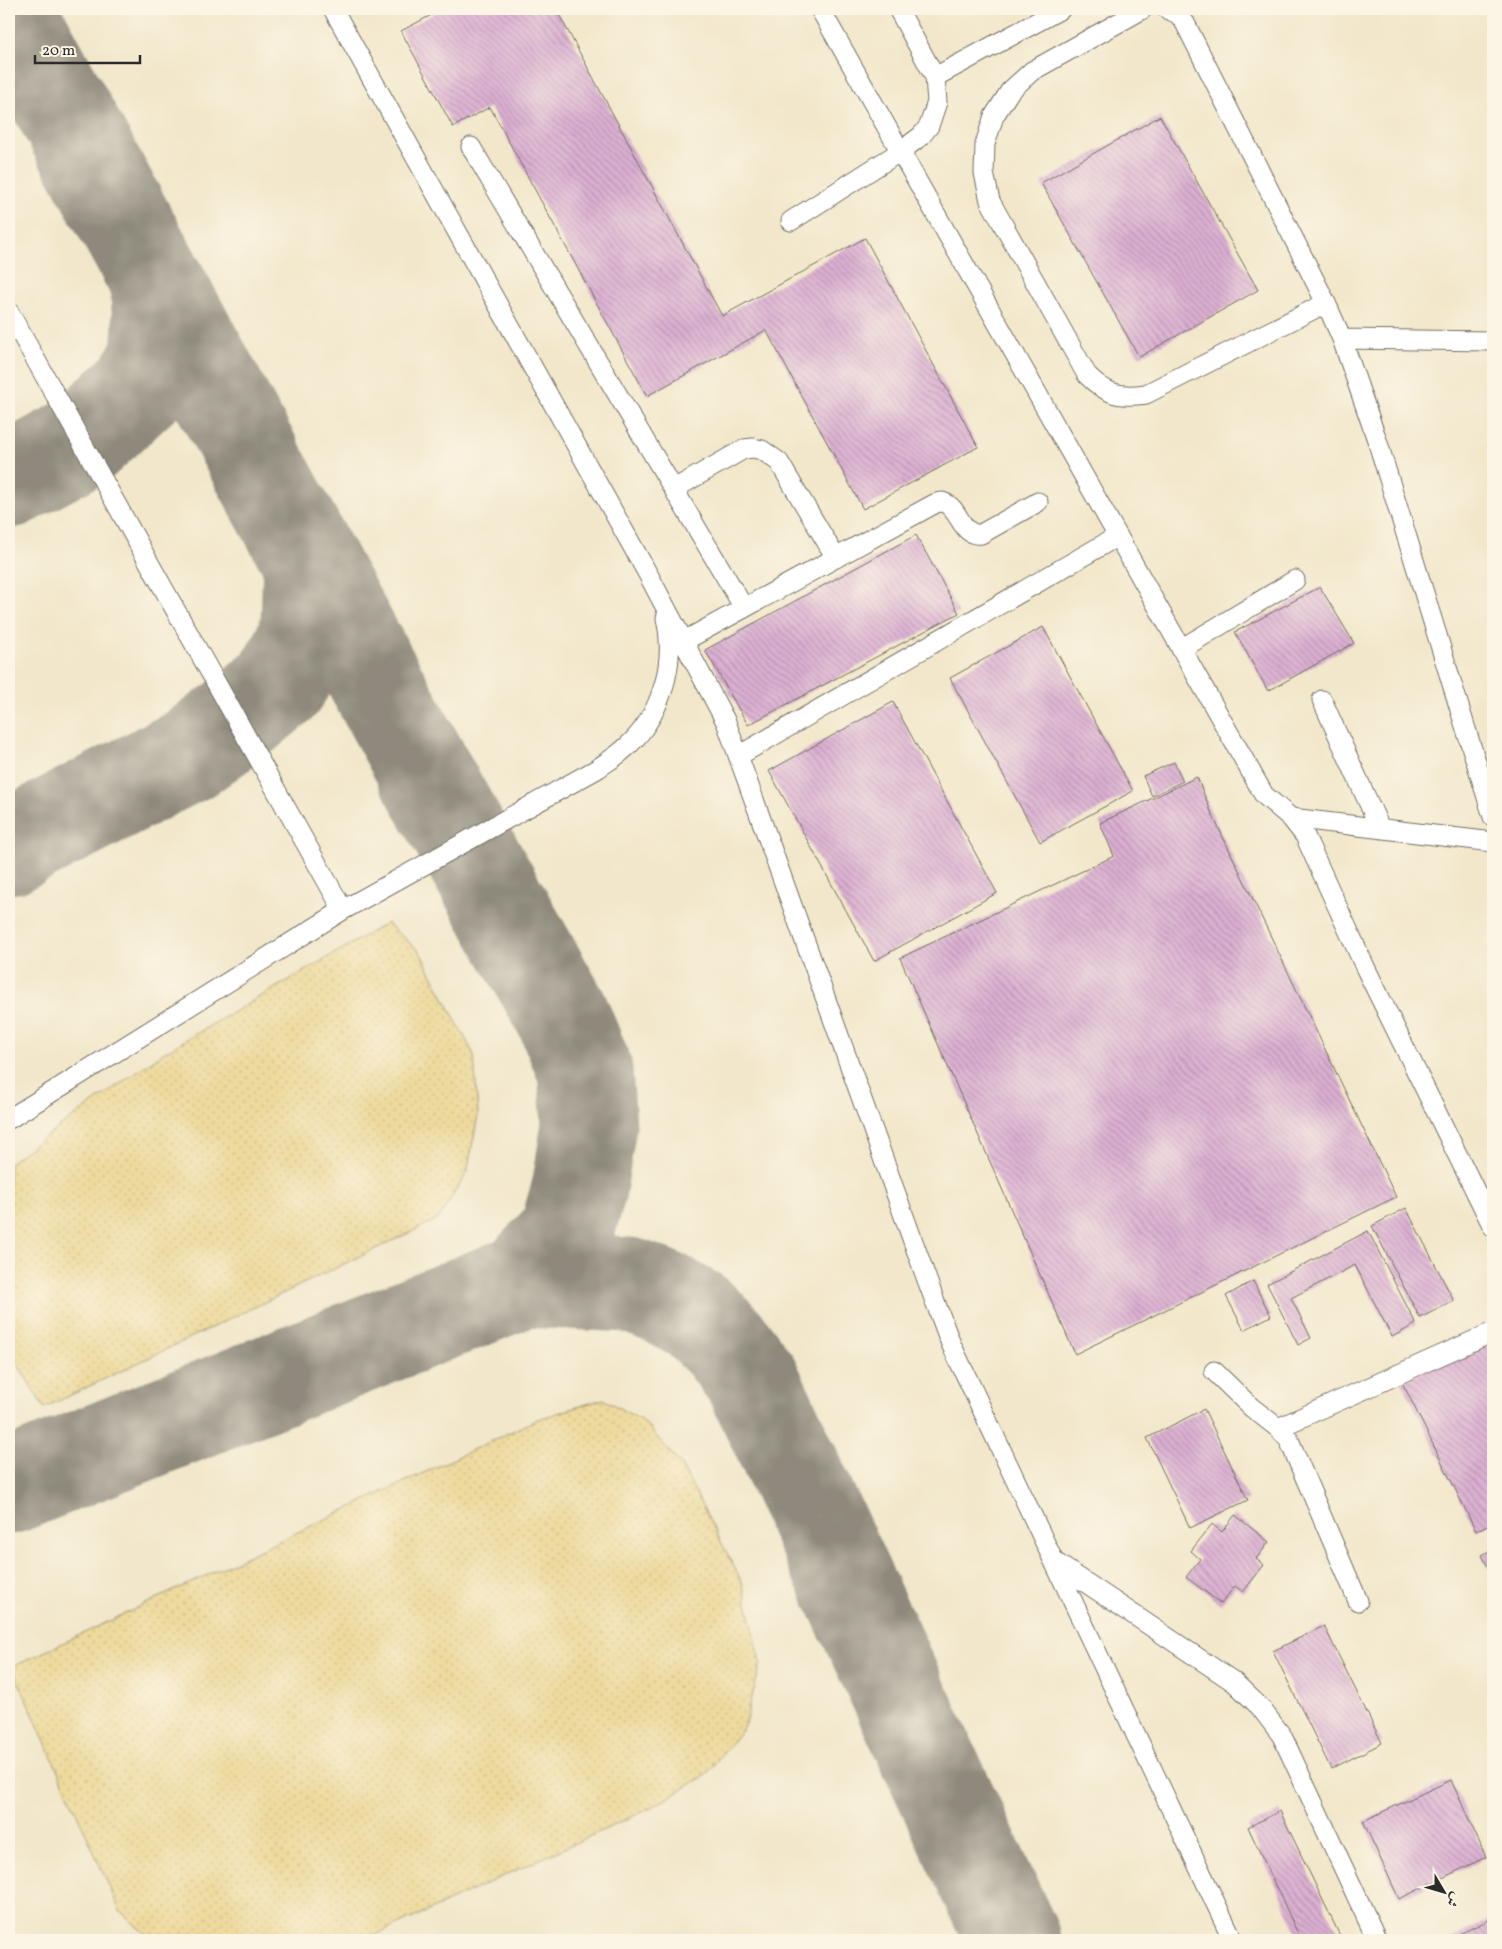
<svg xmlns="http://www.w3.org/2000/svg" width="1502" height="1949" font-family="Vollkorn,Amiri,serif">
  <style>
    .sand { fill: url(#sand-dots); stroke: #8c8264 }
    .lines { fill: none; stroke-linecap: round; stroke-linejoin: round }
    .taxiway { stroke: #8e897b; stroke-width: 95 }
    .building { fill: url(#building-back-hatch) }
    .service-casing { stroke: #716d63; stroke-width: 21 }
    .service { stroke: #fff; stroke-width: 19 }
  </style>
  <defs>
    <pattern id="sand-dots" width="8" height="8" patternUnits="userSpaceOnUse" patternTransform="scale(1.25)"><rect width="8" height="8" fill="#eeda9e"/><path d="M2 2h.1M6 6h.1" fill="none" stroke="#cb8" stroke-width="1.8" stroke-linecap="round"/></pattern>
    <pattern id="building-back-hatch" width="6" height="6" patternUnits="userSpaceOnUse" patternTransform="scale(1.25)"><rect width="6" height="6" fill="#dcb0d3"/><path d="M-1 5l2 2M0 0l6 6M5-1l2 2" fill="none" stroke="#b38fab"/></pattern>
  </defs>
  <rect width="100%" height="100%" fill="#fcf5e5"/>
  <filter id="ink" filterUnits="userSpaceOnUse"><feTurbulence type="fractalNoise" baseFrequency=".02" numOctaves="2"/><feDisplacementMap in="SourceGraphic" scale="10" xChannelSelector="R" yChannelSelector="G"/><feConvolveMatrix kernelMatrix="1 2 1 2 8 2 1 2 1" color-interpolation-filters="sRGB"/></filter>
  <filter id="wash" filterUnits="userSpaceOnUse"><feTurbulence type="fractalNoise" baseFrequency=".0096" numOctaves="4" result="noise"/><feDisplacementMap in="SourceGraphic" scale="20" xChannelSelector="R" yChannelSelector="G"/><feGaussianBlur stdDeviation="1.12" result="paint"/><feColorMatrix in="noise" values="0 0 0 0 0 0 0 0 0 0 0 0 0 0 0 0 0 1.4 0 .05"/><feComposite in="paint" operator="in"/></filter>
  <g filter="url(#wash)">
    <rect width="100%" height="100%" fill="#f2e7cb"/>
    <path class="sand" d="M387,923L420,952L474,1055L478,1115L467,1173L438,1219L44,1408L9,1349V1163L163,1053Z
      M603,1399L643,1421L681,1465L742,1582L761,1663L744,1727L706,1775L649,1809L365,1940H152L120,1911L12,1667L538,1419Z"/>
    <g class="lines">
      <path class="taxiway" d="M9,10L436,792L562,1014L585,1070L589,1125L579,1189L566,1234L524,1280
        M9,481L81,442L142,385L158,355L160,324L157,283
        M9,847L190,754L237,720L280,684L299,652L308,625L310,561
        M9,1487L524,1280L630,1285L665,1298L697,1316L724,1342L753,1381L1013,1940"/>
    </g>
    <g id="blocks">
      <path class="building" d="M443,9H556L722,316L865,238L978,447L863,509L766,330L647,396L490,107L453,127L401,31Z
        M1160,116L1258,290L1139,357L1041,183Z
        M916,535L959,613L748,725L705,650Z
        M1320,587L1354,643L1268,691L1235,632Z
        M1043,627L1133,791L1040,842L950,678Z
        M893,702L997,893L874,961L769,771Z
        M1174,762L1183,781L1152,796L1143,776Z
        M1197,777L1212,814L1396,1197L1075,1354L900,958L1114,856L1100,823Z
        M1406,1208L1454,1301L1420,1318L1372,1226Z
        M1368,1231L1416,1324L1392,1337L1355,1265L1291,1298L1311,1338L1298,1345L1267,1284Z
        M1253,1281L1271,1316L1244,1330L1226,1296Z
        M1490,1338L1493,1344V1522L1476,1531L1402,1382Z
        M1204,1409L1248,1500L1190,1528L1147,1438Z
        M1235,1515L1269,1542L1256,1559L1264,1565L1243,1592L1235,1586L1221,1604L1186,1577L1200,1559L1191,1551L1212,1524L1222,1532Z
        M1493,1549V1578L1482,1555Z
        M1324,1626L1382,1743L1331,1769L1273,1651Z
        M1451,1780L1486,1857L1399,1899L1363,1821Z
        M1280,1811L1342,1940H1301L1248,1827Z
        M1493,1918V1940H1447Z"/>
    </g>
  </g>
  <g filter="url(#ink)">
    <use href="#blocks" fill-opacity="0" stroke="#716d63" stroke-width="1"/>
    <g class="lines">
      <defs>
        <path id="service" d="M333,9L649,576L726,722L927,1280L951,1344L1233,1940
          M820,9L1264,795L1291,818L1305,836L1365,967L1493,1227
          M1143,9L1032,71L1010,91L994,116L985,144L984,173L990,201L1087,375C1106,394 1119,398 1146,394L1326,303
          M1167,9L1178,14L1185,23L1326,303L1342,339L1377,440L1493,817
          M935,77L1061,9
          M471,147L744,608
          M791,221L901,151L921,136L929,126L937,102L935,77L898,9
          M9,312L343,910
          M1342,339L1493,341
          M674,489L744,449L753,448L762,450L779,462L836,558
          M684,641L936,503L942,502C960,506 960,537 981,534L1038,502
          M1181,649L1295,580
          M1322,700L1380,828
          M740,755L1118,536
          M1291,818L1493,842
          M9,1119L343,910L597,769C605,763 614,758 622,751C660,720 677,665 666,618
          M1214,1371L1251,1407L1278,1428L1289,1440L1358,1601
          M1278,1428L1493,1332
          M1055,1562L1234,1682L1260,1707L1282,1736L1377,1940"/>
      </defs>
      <use href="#service" class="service-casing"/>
      <use href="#service" class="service"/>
    </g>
  </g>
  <rect width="1502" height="1949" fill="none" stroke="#fcf5e5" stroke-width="30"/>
  <g transform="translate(1444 1892) rotate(128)" stroke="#fcf5e5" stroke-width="4" paint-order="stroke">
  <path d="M0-4L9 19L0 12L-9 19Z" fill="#2b2b2b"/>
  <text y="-8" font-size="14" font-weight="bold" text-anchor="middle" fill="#2b2b2b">ش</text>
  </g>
  <path d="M35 55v8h105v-8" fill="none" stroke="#2b2b2b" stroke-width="2.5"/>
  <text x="42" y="55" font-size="15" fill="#2b2b2b" stroke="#fcf5e5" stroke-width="4" paint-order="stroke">20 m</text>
</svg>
